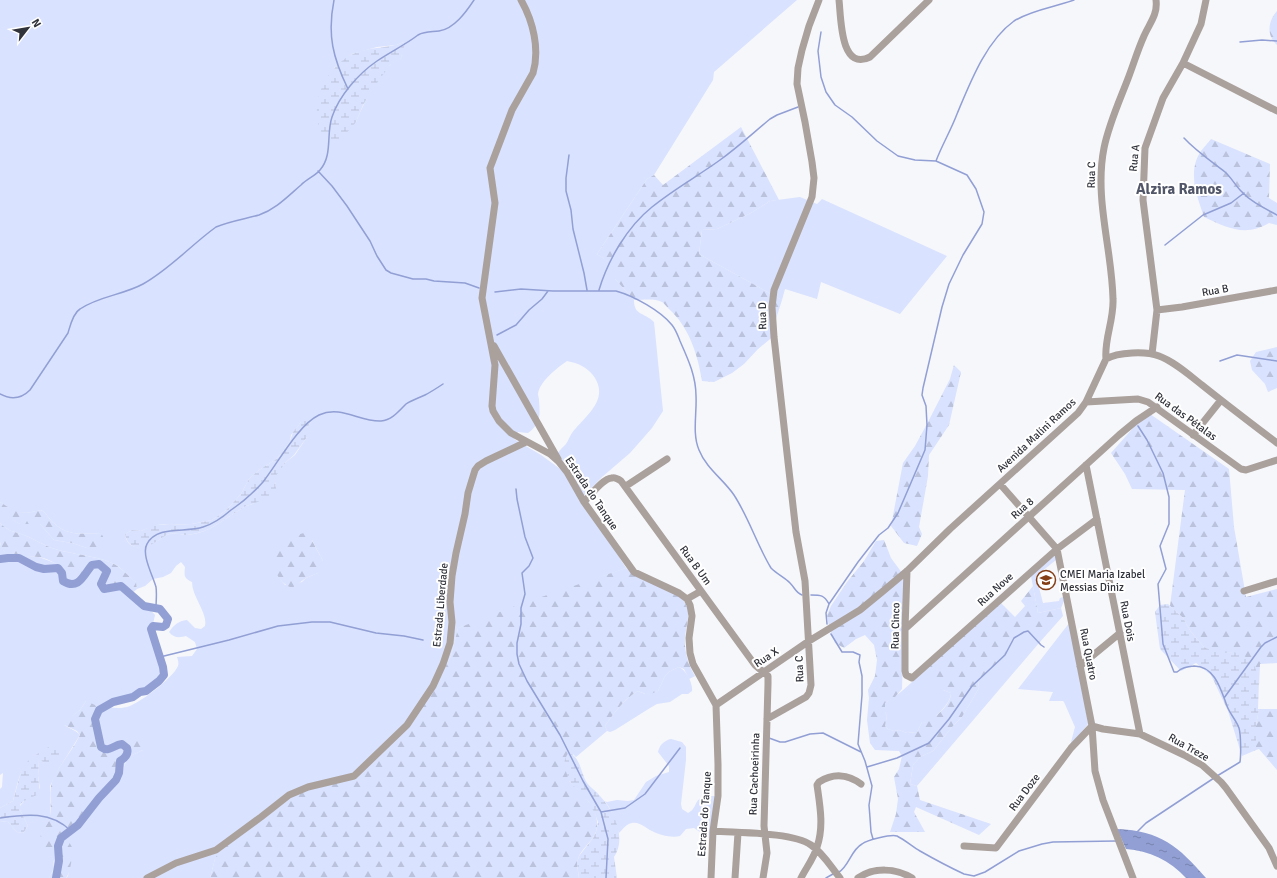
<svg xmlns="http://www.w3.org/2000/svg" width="1277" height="878" font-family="Signika,sans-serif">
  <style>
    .green { fill: #d9e2fe; fill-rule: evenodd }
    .forest { fill: url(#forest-firs) }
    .wetland { fill: url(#wetland-marsh) }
    .water { fill: url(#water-ripples) }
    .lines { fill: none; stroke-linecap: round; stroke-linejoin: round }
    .stream { stroke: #919fd4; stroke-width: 1.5 }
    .river { stroke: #919fd4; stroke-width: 8 }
    .minor { stroke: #aaa09c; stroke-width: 7 }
    .labels { text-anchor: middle; stroke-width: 4; stroke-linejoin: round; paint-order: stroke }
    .street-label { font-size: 11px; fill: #31333b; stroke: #fff }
    .poi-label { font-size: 11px; fill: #31333b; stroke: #fff; text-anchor: start }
    .district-label { font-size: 15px; font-weight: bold; fill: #515668; stroke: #fff }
  </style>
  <defs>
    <pattern id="forest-firs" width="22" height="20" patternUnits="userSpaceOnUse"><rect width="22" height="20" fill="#d9e2fe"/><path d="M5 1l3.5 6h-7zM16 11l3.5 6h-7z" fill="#bbc2db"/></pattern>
    <pattern id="wetland-marsh" width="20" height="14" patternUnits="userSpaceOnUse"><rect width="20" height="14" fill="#d9e2fe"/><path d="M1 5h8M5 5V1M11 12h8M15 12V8" fill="none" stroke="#bbc2db"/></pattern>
    <pattern id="water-ripples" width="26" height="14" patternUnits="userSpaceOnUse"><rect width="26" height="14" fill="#919fd4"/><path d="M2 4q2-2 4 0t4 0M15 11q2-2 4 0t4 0" fill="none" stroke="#7782ad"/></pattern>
  </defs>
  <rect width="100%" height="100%" fill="#f6f7fb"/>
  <path class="green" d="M0,0H797L714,72L713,80L654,175L647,179L597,254L615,266V279L634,300C634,316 644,312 654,322L663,411L652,428L630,453L602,477L582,498L626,568L458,628L451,656L431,694L359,775L215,859L210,878H66L68,876L72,854L67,838L80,827L92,809L121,774L128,757L143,750L111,747L106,749L102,747L101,736L86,701L80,710L63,724C68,728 76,730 80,735L58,770L50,786V817L47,826L41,834L53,859L54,868L49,878H0V821L8,822L17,832L23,833L28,826L20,810V806L26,799L36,795L40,788L38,776L39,760H41L44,763L47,748C42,753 36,755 31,759C19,768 17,787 13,801L0,808V789L2,787L3,773L0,775V544L4,551L12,556L39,557L55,563L61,567L63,579L85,576L86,568C94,564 104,565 108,574L128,592L131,598L145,604L155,615L153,624L154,634L159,661L164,667L165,675L157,682L137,693L107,704L108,707C115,708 122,709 130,706C142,701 173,678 178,666C179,663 178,660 177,657L192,656L197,649L195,642L186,636C179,638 174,638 169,632C174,625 178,621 187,620L195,628L201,629L205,626C208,613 192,597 192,582C184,578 184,576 185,567L181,562L176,566L171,573L163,577L153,579L145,586L137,589L136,582C127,576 122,567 112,563C94,555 74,555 55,549C44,546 35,539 24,535C13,531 9,532 0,523V512L20,524H40L54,540L72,543L87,548L101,533C85,534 69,536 56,525C50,521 47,513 41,510C21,515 17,514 0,502ZM404,42L401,58C397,60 393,62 390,65C376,78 363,105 356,122L334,68L352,54L377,47L396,45ZM567,361C578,363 589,368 595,378C609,401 584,417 572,433C570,436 568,441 566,444C561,449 559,450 557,456L563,461L568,470L563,471L541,455L514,439L518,432L528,433C541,423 540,416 539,400C539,398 538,396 538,394C539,382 558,367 567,361ZM301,422H311L307,428V437L295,455L286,462L274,477L276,486C267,497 260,502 246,506C235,512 214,528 204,531C199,533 190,535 185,535C179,534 174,532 167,535C164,536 162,538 159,540C147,547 128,554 125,534L132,530L141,531L152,526L160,524L170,525L192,524L212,520L225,511L231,505L241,494L249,479L259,470L275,460L282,453L290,441L291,435ZM312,540L323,561L318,573L306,578L302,582L285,585L280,579L283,543L287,541Z
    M800,197L817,204L822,199L947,256L900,314L821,282L817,299L785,289L782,300L699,254L702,230L717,229L751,213L770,201Z
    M1055,555L1056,560L1036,576L1043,603L1059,601L1060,598L1063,597L1064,601L1061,608L1038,613L1031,576Z
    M1070,622L1088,724L1070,746L1075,727L1064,702L1063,701H1049L1053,692L1018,689Z
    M1028,631L1039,643L917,786L910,784L913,765L920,757L933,751L952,727L962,717L979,688L978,680C985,673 994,666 1001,659C1011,648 1012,634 1028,631Z
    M929,666L943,690L951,693C951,704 935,717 927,723L922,722L917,732L907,733L899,730L894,731L888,729L885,726L887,716L885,712V703C901,694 915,679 929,666Z
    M679,667C686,670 693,683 692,691L688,694H682L670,702L657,704L650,708L615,730L610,732L607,731L605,726C614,713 624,699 638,691L645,694L658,691C666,676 662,674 679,667Z
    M671,739L682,742L686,747V760L681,804L682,809L688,813C701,806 690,795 716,796L709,838L694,828L686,829L680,836C671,838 660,835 652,831C646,828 639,821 632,823C626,824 623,829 619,833L610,809L605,801L607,802L617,800L628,801L634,800L646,782L656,776L669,772V766L658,752C660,745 663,741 671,739Z"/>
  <path class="forest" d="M1277,11V45C1266,35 1268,21 1277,11Z
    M741,127L779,200L770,201L751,213L717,229L702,230L699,254L782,300L774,325L775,335L758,349L744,364L732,373L714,382L702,381C698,355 689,327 669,309C667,307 664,303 662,302C654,298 643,300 634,300L615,279L614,266L597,254L647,179L654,175L663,185Z
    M1211,139L1270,164L1269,198L1277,203V225L1269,223C1246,237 1227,228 1204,217C1197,196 1187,172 1201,151C1204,147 1208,143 1211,139Z
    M1277,347V388L1268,392L1265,384L1252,370L1250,361L1256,352Z
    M954,365L961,372L949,425L929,455L928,476L919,527L922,534L917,546L904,543L891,526L903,463L915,446L928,422L950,379Z
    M1150,414L1229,469L1234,527L1246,597L1277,589V663L1260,664L1259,685V680L1234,652L1218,654L1204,647L1191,632L1183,618L1170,606L1185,490L1132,489L1125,474L1111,453L1141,419Z
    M0,502C17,513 21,515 41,510C47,513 50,521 56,525C69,536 85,534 101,533L106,542L103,548L97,550L87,548L72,543L54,540L40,524H20L2,514L0,512Z
    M0,523C9,532 13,531 24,535C35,539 44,546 55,549C74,555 94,555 112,563C121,567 128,576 136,582L137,589L130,595L121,587L111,581L106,570C98,566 94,564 86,568L85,576L82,582L63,579L61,567C54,562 46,558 38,557C25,556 3,561 0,542C0,536 0,529 0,523Z
    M304,533L309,535L323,561L324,569L318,573L306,578L292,588C276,581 272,567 274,550C281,542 294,535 304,533Z
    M884,540L891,558L905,577L902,689L895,697L885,703V712L887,716L885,726L888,729L894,731L899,730L907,733L917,732L922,722C929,723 928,721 932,717C934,716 936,716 938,714C944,709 951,701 951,693L943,690L941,691L936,687L934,682L936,680L929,666L1001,603L1015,617L1025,606L1021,601L1033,586L1038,613L1061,608L1063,616L1039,643L1028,631C1012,634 1011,648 1001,659C994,666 986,673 978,680L979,688L962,717L952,727L933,751L920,757L913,765L910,784L917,786L920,800L991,824L979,835L916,807L914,812L925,832H890L896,814L898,799L894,777L899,769L902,756L899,751L875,750L870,743L867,720L869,698L868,690L875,676L877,660L874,645L865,635L856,639L844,648L835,643L829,627L827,615L831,606L847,582L864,561L876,541Z
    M626,568C630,571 634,575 638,577C652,585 670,588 682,599C693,610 686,625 685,637C684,650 688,665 695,676L689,679L684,669L679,667C662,674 666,676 658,691L648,695L638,691C624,699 614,713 605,726L607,731L576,757L573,754L569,781C576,788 583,794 589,802C597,812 601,828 592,839C588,844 582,850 579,856C576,863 578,871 579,878H210L215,859L221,848L292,794L359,775L431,694L451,656L458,628L518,605Z
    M86,701L95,705L100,714L102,747L106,749C118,744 137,732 146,747L143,750L128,757L115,787L92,809L80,827L67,838L73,849C72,856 71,872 66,878H49C50,875 54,871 54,867C56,855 38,844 41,834C43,828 49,824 50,816C52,803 48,791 53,779C60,764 72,751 80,735L77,731L62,724L80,710Z
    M1259,709H1277V770L1259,749L1256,750V725Z"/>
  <path class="wetland" d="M404,42L405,43L401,58L390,65L377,83L363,105L356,122L343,137L329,146C326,140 321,133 319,126C315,115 317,98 322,87C326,76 342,58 353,54C370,46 389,49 404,42Z
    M308,418L311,419V422L307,428V437L294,455L286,462L275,477L276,490C268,498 257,503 246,506C235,512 214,528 204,531C198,533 190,535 185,535C179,534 173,532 167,535C164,536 162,538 159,540C147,548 129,554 125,534L132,530L141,531L155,524L170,525L192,524L212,520L225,511L231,505L241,494L249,479L259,470L275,460L282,453L290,441L293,432L301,422Z
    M1168,604L1183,618L1191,632L1204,647L1218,653L1234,652L1246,657L1255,667L1259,680L1258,709H1259L1256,725V750L1242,756L1228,711L1211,675L1196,663L1181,671L1160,649L1155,612L1160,605Z
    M52,745H56C66,754 56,765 47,767L41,760H39L38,776L40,793C33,798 25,798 20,805V810L28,826L23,833L17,832L8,822L0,821V808L13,801C17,790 19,771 26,763C31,757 45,749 52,745Z
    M568,753C580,755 581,774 587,783C591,788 596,791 600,796C614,811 627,838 614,857L617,878H579L577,863L579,856L593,838L596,832L598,822L595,814L589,802L569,781L564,765L565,759Z"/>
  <path class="water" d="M1117,829C1161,831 1178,846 1206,878H1186C1170,860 1149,851 1126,849Z"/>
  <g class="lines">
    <path class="stream" d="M334,0C327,35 333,58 348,89
      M821,32L818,51L821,77L826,92L835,105L852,117L877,141L898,156L915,160L936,161L967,175L976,189L984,212L982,224L963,255L949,284L942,307L923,388L922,395L926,406L927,425L925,450L898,513L888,528L879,535L858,562L829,604L826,613L827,624
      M1240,42L1262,40L1277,41
      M1184,138C1196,151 1211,161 1225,172C1231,177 1235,185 1241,191C1251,202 1264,208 1277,215
      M569,155L566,178V191L571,210L573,229L584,273L587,290
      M936,161C942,145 951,130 957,114C970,83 986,41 1014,21C1031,10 1055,7 1074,0
      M318,171L332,186L347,206L370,241L377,256L386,270L391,273L413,279H426L434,281L465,283L479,288
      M1165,245L1203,215L1231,203L1244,193
      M599,290C608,260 627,227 652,207C674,189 698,176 720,160C738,147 753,133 770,119L777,115L798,107
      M495,292L521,289L553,291H616C634,296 661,311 672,325C676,330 678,336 680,341C688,359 696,376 696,396C697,413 692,434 699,450C706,468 724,480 734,495C749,518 757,545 771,568C777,574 785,578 790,583C795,588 796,593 802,595
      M497,335L516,325L529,310L542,299L548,291
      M1220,361L1237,355L1277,361
      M0,394C11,400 21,399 30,390L68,333C70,326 73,313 80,309C99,296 123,295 143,284C170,269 191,245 216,227C230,221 245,219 259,215C276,209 288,196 301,185C307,179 315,176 320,170C333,155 326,134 332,117C339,96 358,74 377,61C390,52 405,45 418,35C425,31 431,32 439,31C454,29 466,12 474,0
      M1138,426L1147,440L1163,473L1169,497V524L1160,546L1166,569L1158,584L1163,644L1174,672H1177C1183,667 1187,667 1194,666C1215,666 1221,690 1227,706C1230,714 1236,720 1239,728C1241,735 1241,755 1240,762L1217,776
      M516,489L517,499L525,537L533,558L529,566L522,573L525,594L521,608V624L517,643V654L519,664L527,681L560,735L583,781L601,812L608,839L606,878
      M811,595C821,595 824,595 829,604
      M156,608C156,601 157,594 156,587C153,576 141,554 147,544C157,525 186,533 203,527C213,524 223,517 231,510C243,502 254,492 263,482C278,463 298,425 319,415C341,405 360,422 381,421C392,420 399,411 406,404C412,400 419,398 425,395C431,392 437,388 443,384
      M831,634L842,652H853L860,655L859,662L862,676V695L858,744L865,761L872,786L869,805L870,818L871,832L873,839
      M160,657L229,640L278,626L312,622H330L376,633L404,636L423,640
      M1224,698L1261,647L1265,643L1277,637
      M769,738L780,742H785L810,734L823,733L861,752
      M867,767L897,758L929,743L949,719L972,686L1005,655L1014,638L1024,632L1028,631L1041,645L1044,647
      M601,812L625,808L645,794L680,748
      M0,818C26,814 51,811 71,831
      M1137,832L1146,823L1214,778
      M839,872C849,866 851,850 862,844C867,840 891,834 897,836C905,840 913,847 920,851C934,859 949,867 964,874L974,876L985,872L1019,851L1042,844L1053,842L1116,841
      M826,878L833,874"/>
    <path class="river" d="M0,559L8,558H19L36,567L44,569L58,568L62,573L63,581C79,591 84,574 92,565L99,564L107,571L101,584L104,589L121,586L144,606L160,609L168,619L166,625L163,627L153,626L151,629L163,667L164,675L159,681L146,691L140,692L133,697L113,702L99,710L95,719L101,747C109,753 113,745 122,744L127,748C129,754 125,758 120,761L119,773L116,780L99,798L78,825L61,838L58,846L59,861L56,878"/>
    <path class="minor" d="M521,0C533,21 540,49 533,73L512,110L490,168L495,203L482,298L495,365L492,406L493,411L499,421L511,433L550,454L559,462L567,472L584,502L634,572L679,593L687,599L690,605L692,616L689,638L690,653L693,664L716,705L718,764V796L713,831L711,878
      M839,0C841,17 840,72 870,57L929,0
      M1183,63L1277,111
      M1157,310L1182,307L1277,290
      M494,346L558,459
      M1152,354L1157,310L1143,200L1145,148L1163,98L1183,63L1201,24L1206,0
      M1106,359C1104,339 1114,320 1113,299C1112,249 1094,198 1104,148C1109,123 1120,100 1129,76C1134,63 1138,49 1144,36C1149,24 1158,15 1156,0
      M1086,402L1138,399L1148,402L1241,469L1246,470L1277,460
      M1193,435L1221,400
      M1086,465L1140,734
      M1000,484L1057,549L1092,726L1095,771L1103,800L1133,878
      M626,486L667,459
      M584,502C590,496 603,478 612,478C615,477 618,479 621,481L755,665L768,676V684L764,826L767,853L763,878
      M907,571L905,629V671L906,675L912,678L1057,549L1097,519
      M1244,591L1277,581
      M687,599L701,591
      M905,629L1119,435L1136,421L1157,407
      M1080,666L1120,633
      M716,705L809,641L860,610L882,592L907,571L950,529L1078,413L1086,402L1106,359C1118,352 1146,351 1159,356C1175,362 1189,375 1202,385C1227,405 1252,424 1277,443
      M767,719L806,697L809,693L811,685L805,581L796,532L788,462L774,337L772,307L774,290L812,197L814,178L812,162L805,122L797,84L798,68L802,50L809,26L819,0
      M1092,726L1103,729L1140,734L1184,755L1202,765L1221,782L1226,788L1269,848L1277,866
      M713,831C738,833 792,832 811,845C823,853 831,867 840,878
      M964,846L996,848L1071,748L1092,726
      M147,878L176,863L216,850L261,817L289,795L308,787L354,776L407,725L433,686L443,664L450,643L452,622L450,602L452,576L456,553L465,514L468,493L475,470L478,466L486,461L526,442
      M735,878L738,833
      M801,878C806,868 814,858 817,847C824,827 820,806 817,785L819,782C833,773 848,774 861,784
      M858,878C874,867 896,868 912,878"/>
  </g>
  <defs>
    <symbol id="school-ring" viewBox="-11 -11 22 22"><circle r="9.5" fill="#fff" stroke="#843f17" stroke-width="1.5"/><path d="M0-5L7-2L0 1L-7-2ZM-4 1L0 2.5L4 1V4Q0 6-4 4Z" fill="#843f17"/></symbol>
  </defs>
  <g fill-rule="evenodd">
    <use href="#school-ring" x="1035" y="569" width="22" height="22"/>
  </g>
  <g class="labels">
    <g class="street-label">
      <text transform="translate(1134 158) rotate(-84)" y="4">Rua A</text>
      <text transform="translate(1091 175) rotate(-89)" y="4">Rua C</text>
      <text transform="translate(1215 290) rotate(-10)" y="4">Rua B</text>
      <text transform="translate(762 316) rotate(-91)" y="4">Rua D</text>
      <text transform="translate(1186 416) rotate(36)" y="4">Rua das Pétalas</text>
      <text transform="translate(1036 435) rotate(-43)" y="4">Avenida Malini Ramos</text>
      <text transform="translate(592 493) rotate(56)" y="4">Estrada do Tanque</text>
      <text transform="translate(1022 508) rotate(-42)" y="4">Rua 8</text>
      <text transform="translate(696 565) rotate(54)" y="4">Rua B Um</text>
      <text transform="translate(995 589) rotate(-42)" y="4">Rua Nove</text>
      <text transform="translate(440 605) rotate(-85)" y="4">Estrada Liberdade</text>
      <text transform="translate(1128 621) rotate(79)" y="4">Rua Dois</text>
      <text transform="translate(895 626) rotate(-89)" y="4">Rua Cinco</text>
      <text transform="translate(1089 654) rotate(79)" y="4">Rua Quatro</text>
      <text transform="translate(766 657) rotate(-34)" y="4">Rua X</text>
      <text transform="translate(799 669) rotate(-92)" y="4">Rua C</text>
      <text transform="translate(1189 747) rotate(29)" y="4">Rua Treze</text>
      <text transform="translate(754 774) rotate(-88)" y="4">Rua Cachoeirinha</text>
      <text transform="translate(1024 792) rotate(-53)" y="4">Rua Doze</text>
      <text transform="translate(704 814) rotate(-86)" y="4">Estrada do Tanque</text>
    </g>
    <g class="poi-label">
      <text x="1060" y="578">CMEI Maria Izabel<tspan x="1060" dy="13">Messias Diniz</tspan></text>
    </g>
    <g class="district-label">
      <text x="1179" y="194">Alzira Ramos</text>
    </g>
  </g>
  <g transform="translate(28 28) rotate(59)" stroke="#ffffff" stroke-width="3" paint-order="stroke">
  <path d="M0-3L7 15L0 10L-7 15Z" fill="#31333b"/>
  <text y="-6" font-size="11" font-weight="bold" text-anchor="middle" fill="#31333b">N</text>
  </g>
</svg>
